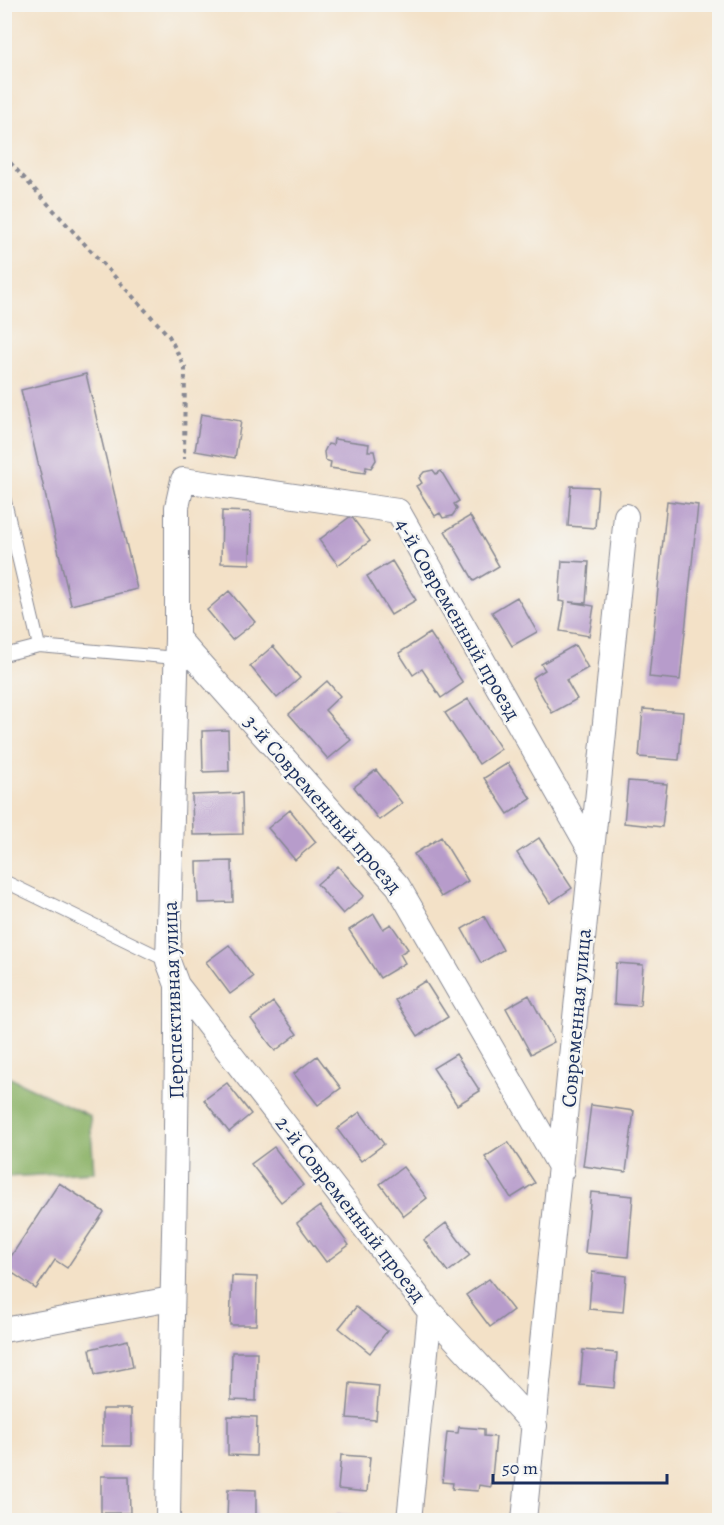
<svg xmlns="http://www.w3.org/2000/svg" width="724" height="1525" font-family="Alegreya,serif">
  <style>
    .forest { fill: #8cb268; stroke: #547063; stroke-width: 1.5 }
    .building { fill: #b79ccb }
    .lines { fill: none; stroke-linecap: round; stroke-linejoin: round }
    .lane-casing { stroke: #878892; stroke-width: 14 }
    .street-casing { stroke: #878892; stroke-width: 26 }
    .path { stroke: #878892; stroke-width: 4; stroke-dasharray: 4.5 4.5; stroke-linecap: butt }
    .lane { stroke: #fff; stroke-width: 12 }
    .street { stroke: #fff; stroke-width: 24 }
    .labels { text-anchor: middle; stroke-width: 5; stroke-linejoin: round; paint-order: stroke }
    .street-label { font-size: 21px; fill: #1b2f5e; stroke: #f6f6f2 }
  </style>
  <rect width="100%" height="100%" fill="#f6f6f2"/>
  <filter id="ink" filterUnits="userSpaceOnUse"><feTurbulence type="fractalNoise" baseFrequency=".0167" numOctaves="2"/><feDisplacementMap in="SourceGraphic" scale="12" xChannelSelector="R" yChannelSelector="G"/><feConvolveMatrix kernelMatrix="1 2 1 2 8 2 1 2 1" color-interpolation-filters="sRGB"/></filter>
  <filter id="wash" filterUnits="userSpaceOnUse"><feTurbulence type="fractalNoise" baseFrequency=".008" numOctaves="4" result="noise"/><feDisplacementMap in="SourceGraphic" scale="24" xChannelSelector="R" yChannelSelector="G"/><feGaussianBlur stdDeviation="1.35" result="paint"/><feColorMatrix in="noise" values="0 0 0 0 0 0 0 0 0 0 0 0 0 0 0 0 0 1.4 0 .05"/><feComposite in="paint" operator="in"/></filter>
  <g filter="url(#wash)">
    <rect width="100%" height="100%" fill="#f3e1c7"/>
    <path class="forest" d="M4,1075L90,1116L94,1172L5,1177Z"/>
    <g id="blocks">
      <path class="building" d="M86,374L137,589L71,605L21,390Z
        M201,414L241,421L235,458L195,451Z
        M334,439L369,444L368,451H374L376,460L371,468L366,467L365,473L330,468L331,462L325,460L324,452L328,444L333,445Z
        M433,470L436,474L441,471L459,501L454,504L457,509L452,516L443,518L440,513L435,516L416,486L422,483L419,478L424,472Z
        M571,486L598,487L595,528L568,526Z
        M667,501L698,505L680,680L649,677Z
        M222,511L251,512L250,564L221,563Z
        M351,516L370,541L338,565L319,540Z
        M470,516L499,566L474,581L445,531Z
        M392,561L416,600L391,615L367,576Z
        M562,561L589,562L586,603L569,602L594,606L589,636L560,631L565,602L559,601Z
        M229,591L255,622L232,640L207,610Z
        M517,597L537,632L512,646L492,612Z
        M430,633L463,683L441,698L422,669L413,675L399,653Z
        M575,645L588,668L566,680L577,699L552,713L532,678L545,670L541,664Z
        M273,646L300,678L277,698L250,666Z
        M327,681L340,696L325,710L351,740L328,759L289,714Z
        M468,699L501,749L479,764L445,713Z
        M643,709L683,712L679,760L639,757Z
        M228,730L229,771L203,772L202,731Z
        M508,763L531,799L508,814L484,778Z
        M376,770L402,803L379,820L354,787Z
        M628,781L667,784L662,827L624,823Z
        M242,793L243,834L193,835L192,795Z
        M290,810L316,842L295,860L268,828Z
        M441,837L468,881L441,897L414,854Z
        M539,838L572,888L550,903L517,853Z
        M232,861L233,902L198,903L197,862Z
        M338,866L364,896L343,914L317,884Z
        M374,914L383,929L391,924L408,949L400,954L405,963L380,978L349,930Z
        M484,916L503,950L481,963L462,929Z
        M229,945L253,977L230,994L206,962Z
        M616,963L643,965L640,1006L614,1004Z
        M425,981L448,1017L418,1036L395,1000Z
        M529,995L554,1042L531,1054L506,1008Z
        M273,1002L297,1034L275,1051L251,1019Z
        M456,1054L480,1091L457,1105L433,1068Z
        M317,1056L341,1088L318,1105L294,1074Z
        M227,1083L251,1114L229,1132L204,1100Z
        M591,1105L634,1111L626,1172L583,1166Z
        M360,1112L384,1144L361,1161L337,1129Z
        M508,1142L535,1183L511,1198L485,1157Z
        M274,1147L303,1185L281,1202L251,1164Z
        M403,1167L427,1198L404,1216L380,1184Z
        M59,1183L104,1212L67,1268L55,1260L36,1289L4,1267Z
        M591,1192L633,1196L628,1257L585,1253Z
        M320,1206L349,1245L326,1262L297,1223Z
        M446,1223L470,1255L448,1272L424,1240Z
        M592,1272L626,1276L623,1312L589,1309Z
        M232,1276L257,1277L256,1325H230Z
        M489,1279L513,1310L490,1327L466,1295Z
        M356,1307L387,1331L370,1353L339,1328Z
        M128,1340L133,1367L95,1375L90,1349Z
        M583,1350L617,1353L614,1388L580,1385Z
        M232,1352H257L256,1401L231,1400Z
        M350,1383L379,1386L376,1420L347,1418Z
        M102,1409H131V1446H102Z
        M228,1416L257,1417L256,1456L228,1455Z
        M459,1427L484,1429V1436L496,1437L491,1487L479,1485L478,1491L452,1489L453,1483L442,1482L447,1432L458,1433Z
        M341,1455L370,1457L367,1492L338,1489Z
        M101,1476H129L130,1513H101Z
        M228,1489L256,1490V1520H227Z
        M337,1514L365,1516V1520H337Z"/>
    </g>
  </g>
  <g filter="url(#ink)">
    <use href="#blocks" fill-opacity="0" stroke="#878892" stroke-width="1.5"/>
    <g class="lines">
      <defs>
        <path id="lane" d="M4,497L39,646
          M4,655L39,646L176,658
          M4,881L168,961"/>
        <path id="street" d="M177,638L398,886L562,1170
          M177,985L430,1312L535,1426
          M4,1330L171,1299
          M168,1520C170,1342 178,1163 177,985L168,961L177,638V507L183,480L398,511L591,851
          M409,1520L430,1312
          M524,1520L626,516"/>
      </defs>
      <use href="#lane" class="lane-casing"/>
      <use href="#street" class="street-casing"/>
      <path class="path" d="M4,156L169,336L185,368L184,459"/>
      <use href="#lane" class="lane"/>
      <use href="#street" class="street"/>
    </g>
  </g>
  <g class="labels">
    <g class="street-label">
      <text transform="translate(458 619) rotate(60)" y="7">4-й Современный проезд</text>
      <text transform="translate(323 804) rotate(49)" y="7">3-й Современный проезд</text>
      <text transform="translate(173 1000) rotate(-92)" y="7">Перспективная улица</text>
      <text transform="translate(576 1018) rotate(-85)" y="7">Современная улица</text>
      <text transform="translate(351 1209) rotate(52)" y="7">2-й Современный проезд</text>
    </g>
  </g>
  <rect width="724" height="1525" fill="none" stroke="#f6f6f2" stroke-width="24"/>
  <path d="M493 1474v9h174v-9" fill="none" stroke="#1b2f5e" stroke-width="3"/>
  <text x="502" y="1474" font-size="18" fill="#1b2f5e" stroke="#f6f6f2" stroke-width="4.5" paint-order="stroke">50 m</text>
</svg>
